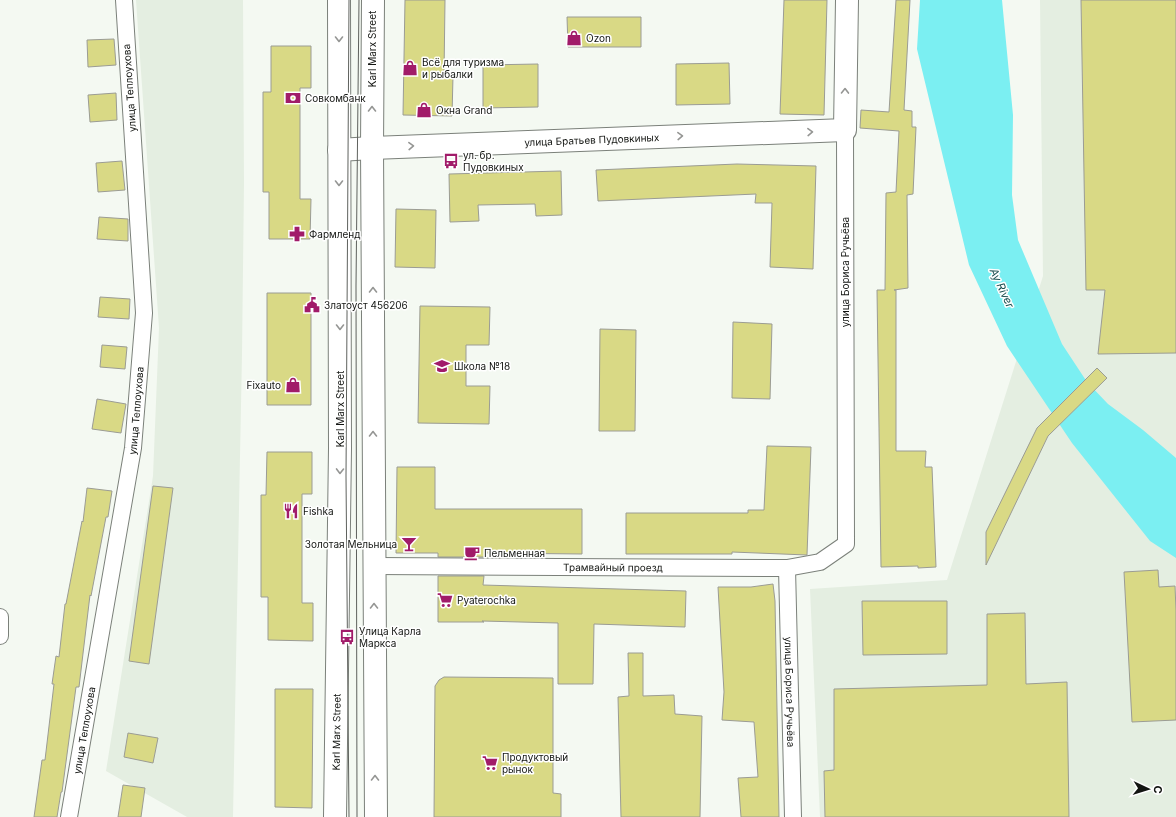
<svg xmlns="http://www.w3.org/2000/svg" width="1176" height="817" font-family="Inter,sans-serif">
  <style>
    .built { fill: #e4eee1 }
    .water { fill: #7beff2 }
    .building { fill: #d9d985; stroke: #9b9c94 }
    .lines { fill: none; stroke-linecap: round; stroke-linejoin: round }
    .street-casing { stroke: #7b807a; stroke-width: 18 }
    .secondary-casing { stroke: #7b807a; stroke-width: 24 }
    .street { stroke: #fff; stroke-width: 16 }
    .secondary { stroke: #fff; stroke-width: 22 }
    .tram { stroke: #5e615d; stroke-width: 1 }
    .oneway { stroke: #959694 }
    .labels { text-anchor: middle; stroke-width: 3; stroke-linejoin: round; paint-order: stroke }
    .poi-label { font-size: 10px; fill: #131512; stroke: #fff; text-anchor: start }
    .street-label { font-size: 10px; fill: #131512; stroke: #fff }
    .water-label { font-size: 11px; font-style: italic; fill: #174c4d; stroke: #fff }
  </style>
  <rect width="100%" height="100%" fill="#f4f9f2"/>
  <path class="built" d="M136,0H243L244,183L242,354L233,817H187L106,771L153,476L159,328Z
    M1040,0H1176V817H820L810,589L947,580L1043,276Z"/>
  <path class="water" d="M920,0H1002L1013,115L1012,195L1018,240L1062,344L1087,382L1108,404L1143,430L1176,458V558L1150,541L1072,443L1007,346L969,265L917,49Z"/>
  <path class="building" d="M405,0H445L444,76H453L452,116L403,115Z
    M784,0H827L824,115L780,114Z
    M896,0H910L904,110L912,111V127H916L913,194L907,195L908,288L894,290H896V451H926L925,467H932L936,567L918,568V566L881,567L877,290H885L886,193L896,192L899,131L860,128L861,110L889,112Z
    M1081,0H1176V353L1098,354L1105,290H1086Z
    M567,17H641V47H568Z
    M114,39L116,65L88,67L87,40Z
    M271,46H311V88H300V199H311L310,239H269V192H263V92H271Z
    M729,63L730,104L676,105V64Z
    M538,64V107L483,108V65Z
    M116,93L117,120L90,122L88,95Z
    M122,161L125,190L98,192L96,163Z
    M737,164L816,166L813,269L770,267L772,203H755L756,194L598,201L596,170Z
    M561,171L562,215L536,216L535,204L478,205L479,221L450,222L449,174Z
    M396,209L436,210L435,268L395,267Z
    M99,217L128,219V241L97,239Z
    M267,293H311V405H267Z
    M100,297L130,299L129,319L98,317Z
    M420,306L490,307L489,345H466V386H490L489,424L418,423Z
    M733,322L772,324L770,399L732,398Z
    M600,329L636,330L635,431H599Z
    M102,345L127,347L125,369L100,367Z
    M1097,368L1107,378L1048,436L986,565V532L1037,428Z
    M97,399L126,404L121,433L92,429Z
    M767,446L811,447L807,555L732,552V554H626V513H748V510H764Z
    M267,452H312V494H302V603H313V641L268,640V597H261V495H266Z
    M397,467H435V509H582V554L486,553V557H438V553H396Z
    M153,486L173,488L149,664L129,661Z
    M87,488L112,491L108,517H106L91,596L90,595L79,687H76L62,792H61L57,817H34L42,760H45L54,684H52L56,656L59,657L65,604H66L82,521L83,522Z
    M1158,570L1159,587L1175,586L1176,610V720L1132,722L1124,572Z
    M438,576H484L483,585L686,591L685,627L594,624L593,684H558V623L482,621L484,622H438Z
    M773,584L775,601L779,817H741L738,778L758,777L754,722L722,720L724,692L718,587H751Z
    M862,601H947V654L863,655Z
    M1025,613L1026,684L1067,682L1069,817H825L824,771L834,770V689L987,685V614Z
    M628,653H643V696L674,695L675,714L702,716L700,817H621L618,697L629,696Z
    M444,677L553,678V793L561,794V817H434L435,686L439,680Z
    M275,689H313L312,808L275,807Z
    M128,733L158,738L153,763L124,757Z
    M123,785L145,788L141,817H118Z"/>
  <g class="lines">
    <defs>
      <g id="street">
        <path id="s1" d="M374,566L787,568L820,562L846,544L845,130"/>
        <path id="s2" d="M787,568L793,817"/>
        <path d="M0,617V636"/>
        <path id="s3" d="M69,817L133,448L144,313L124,0"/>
      </g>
      <g id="secondary">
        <path d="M373,0L372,148L376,817"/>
        <path id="s4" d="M339,150L372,148L845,130L847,0"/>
        <path id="s5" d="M335,817L340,448L339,0"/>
      </g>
    </defs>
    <use href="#street" class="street-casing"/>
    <use href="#secondary" class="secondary-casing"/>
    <use href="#street" class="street"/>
    <use href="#secondary" class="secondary"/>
    <path class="tram" d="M349,817L346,476L349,0
      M357,817L356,286L359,0"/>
  </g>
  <defs><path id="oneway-chevron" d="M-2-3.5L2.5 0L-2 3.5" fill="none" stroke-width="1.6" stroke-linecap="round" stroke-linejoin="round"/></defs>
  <g class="oneway">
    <use href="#oneway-chevron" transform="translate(339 39) rotate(90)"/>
    <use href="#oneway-chevron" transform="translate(845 91) rotate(-89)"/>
    <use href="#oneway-chevron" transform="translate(372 109) rotate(-90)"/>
    <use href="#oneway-chevron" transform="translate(810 132) rotate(-2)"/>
    <use href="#oneway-chevron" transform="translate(680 136) rotate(-2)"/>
    <use href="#oneway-chevron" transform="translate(411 146) rotate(-2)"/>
    <use href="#oneway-chevron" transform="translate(339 183) rotate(90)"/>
    <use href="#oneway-chevron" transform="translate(373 290) rotate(-90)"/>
    <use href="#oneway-chevron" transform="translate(340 327) rotate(90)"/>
    <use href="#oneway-chevron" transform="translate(373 434) rotate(-90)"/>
    <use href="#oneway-chevron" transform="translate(340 471) rotate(91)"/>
    <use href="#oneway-chevron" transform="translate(374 606) rotate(-90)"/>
    <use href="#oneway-chevron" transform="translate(375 778) rotate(-90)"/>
  </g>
  <defs>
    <symbol id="shop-bare" viewBox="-9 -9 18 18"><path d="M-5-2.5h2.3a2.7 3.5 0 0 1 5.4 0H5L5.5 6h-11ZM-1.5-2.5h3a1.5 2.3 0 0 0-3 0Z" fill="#a11b69" stroke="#fff" stroke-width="2.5" paint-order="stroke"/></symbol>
    <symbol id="bank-bare" viewBox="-9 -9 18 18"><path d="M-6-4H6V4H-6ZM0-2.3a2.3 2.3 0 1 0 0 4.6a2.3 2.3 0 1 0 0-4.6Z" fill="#a11b69" stroke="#fff" stroke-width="2.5" paint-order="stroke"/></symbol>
    <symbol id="bus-bare" viewBox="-9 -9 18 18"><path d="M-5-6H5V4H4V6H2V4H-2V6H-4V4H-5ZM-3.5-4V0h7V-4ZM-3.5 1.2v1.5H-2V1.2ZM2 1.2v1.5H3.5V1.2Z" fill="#a11b69" stroke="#fff" stroke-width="2.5" paint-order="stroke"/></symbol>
    <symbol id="pharmacy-bare" viewBox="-9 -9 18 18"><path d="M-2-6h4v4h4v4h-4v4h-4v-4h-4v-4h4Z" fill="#a11b69" stroke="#fff" stroke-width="2.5" paint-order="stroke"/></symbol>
    <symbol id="civic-bare" viewBox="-9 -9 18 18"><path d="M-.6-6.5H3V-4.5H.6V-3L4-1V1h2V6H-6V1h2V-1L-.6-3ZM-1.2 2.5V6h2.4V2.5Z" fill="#a11b69" stroke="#fff" stroke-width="2.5" paint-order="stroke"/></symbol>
    <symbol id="school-bare" viewBox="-9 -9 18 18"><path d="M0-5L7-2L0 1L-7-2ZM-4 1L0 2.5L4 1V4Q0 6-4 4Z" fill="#a11b69" stroke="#fff" stroke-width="2.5" paint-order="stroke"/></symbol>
    <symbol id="restaurant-bare" viewBox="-9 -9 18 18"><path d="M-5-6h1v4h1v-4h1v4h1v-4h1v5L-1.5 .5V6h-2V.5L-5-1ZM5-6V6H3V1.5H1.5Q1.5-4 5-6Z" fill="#a11b69" stroke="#fff" stroke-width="2.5" paint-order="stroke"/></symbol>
    <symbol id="bar-bare" viewBox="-9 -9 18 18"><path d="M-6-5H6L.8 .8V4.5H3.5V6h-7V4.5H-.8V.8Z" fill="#a11b69" stroke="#fff" stroke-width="2.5" paint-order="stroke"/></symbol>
    <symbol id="cafe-bare" viewBox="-9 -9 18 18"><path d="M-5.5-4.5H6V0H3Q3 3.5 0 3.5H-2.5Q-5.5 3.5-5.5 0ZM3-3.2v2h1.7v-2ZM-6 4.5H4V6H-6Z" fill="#a11b69" stroke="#fff" stroke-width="2.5" paint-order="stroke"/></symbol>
    <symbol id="supermarket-bare" viewBox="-9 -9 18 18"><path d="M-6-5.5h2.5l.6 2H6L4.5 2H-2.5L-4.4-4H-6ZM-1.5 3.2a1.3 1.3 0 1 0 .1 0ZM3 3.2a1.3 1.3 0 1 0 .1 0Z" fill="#a11b69" stroke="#fff" stroke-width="2.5" paint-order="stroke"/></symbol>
  </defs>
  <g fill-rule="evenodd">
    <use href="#shop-bare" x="563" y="27" width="22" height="22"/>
    <use href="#shop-bare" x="399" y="57" width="22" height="22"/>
    <use href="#bank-bare" x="282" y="87" width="22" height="22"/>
    <use href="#shop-bare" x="413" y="99" width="22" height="22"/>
    <use href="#bus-bare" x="440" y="150" width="22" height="22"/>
    <use href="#pharmacy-bare" x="286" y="223" width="22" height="22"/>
    <use href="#civic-bare" x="301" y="294" width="22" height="22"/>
    <use href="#school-bare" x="431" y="355" width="22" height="22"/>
    <use href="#shop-bare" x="282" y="374" width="22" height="22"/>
    <use href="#restaurant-bare" x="280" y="500" width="22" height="22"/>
    <use href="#bar-bare" x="398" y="533" width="22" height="22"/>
    <use href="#cafe-bare" x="461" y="542" width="22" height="22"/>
    <use href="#supermarket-bare" x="434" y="589" width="22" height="22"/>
    <use href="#bus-bare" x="336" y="626" width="22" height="22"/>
    <use href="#supermarket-bare" x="479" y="752" width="22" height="22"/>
  </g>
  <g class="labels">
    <g class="poi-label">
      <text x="586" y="42">Ozon</text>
      <text x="422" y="66">Всё для туризма<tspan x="422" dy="12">и рыбалки</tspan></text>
      <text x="305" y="102">Совкомбанк</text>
      <text x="436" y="114">Окна Grand</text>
      <text x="463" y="159">ул. бр.<tspan x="463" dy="12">Пудовкиных</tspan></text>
      <text x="309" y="238">Фармленд</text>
      <text x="324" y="309">Златоуст 456206</text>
      <text x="454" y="370">Школа №18</text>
      <text x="281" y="389" text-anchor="end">Fixauto</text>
      <text x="303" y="515">Fishka</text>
      <text x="397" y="548" text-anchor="end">Золотая Мельница</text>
      <text x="484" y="557">Пельменная</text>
      <text x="457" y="604">Pyaterochka</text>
      <text x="359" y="635">Улица Карла<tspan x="359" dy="12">Маркса</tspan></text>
      <text x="502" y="761">Продуктовый<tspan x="502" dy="12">рынок</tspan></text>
    </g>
    <g class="street-label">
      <text transform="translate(372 49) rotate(-90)" y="4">Karl Marx Street</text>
      <text transform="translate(129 88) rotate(-94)" y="4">улица Теплоухова</text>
      <text dy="4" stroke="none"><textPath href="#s4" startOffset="253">улица Братьев Пудовкиных</textPath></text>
      <text transform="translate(845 272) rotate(-90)" y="4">улица Бориса Ручьёва</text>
      <text transform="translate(340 409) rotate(-90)" y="4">Karl Marx Street</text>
      <text dy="4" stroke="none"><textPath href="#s3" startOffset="412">улица Теплоухова</textPath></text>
      <text dy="4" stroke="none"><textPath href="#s1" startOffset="239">Трамвайный проезд</textPath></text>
      <text dy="4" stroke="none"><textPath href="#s2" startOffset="124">улица Бориса Ручьёва</textPath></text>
      <text dy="4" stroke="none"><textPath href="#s3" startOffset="88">улица Теплоухова</textPath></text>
      <text dy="4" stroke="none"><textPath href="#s5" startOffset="85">Karl Marx Street</textPath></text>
    </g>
    <g class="water-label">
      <text transform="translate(1002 288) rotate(65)" y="4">Ay River</text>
    </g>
  </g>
  <g transform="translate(1148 789) rotate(94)" stroke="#ffffff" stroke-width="3" paint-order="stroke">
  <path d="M0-3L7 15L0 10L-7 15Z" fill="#131512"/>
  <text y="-6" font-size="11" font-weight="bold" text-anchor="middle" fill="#131512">С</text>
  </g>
</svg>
